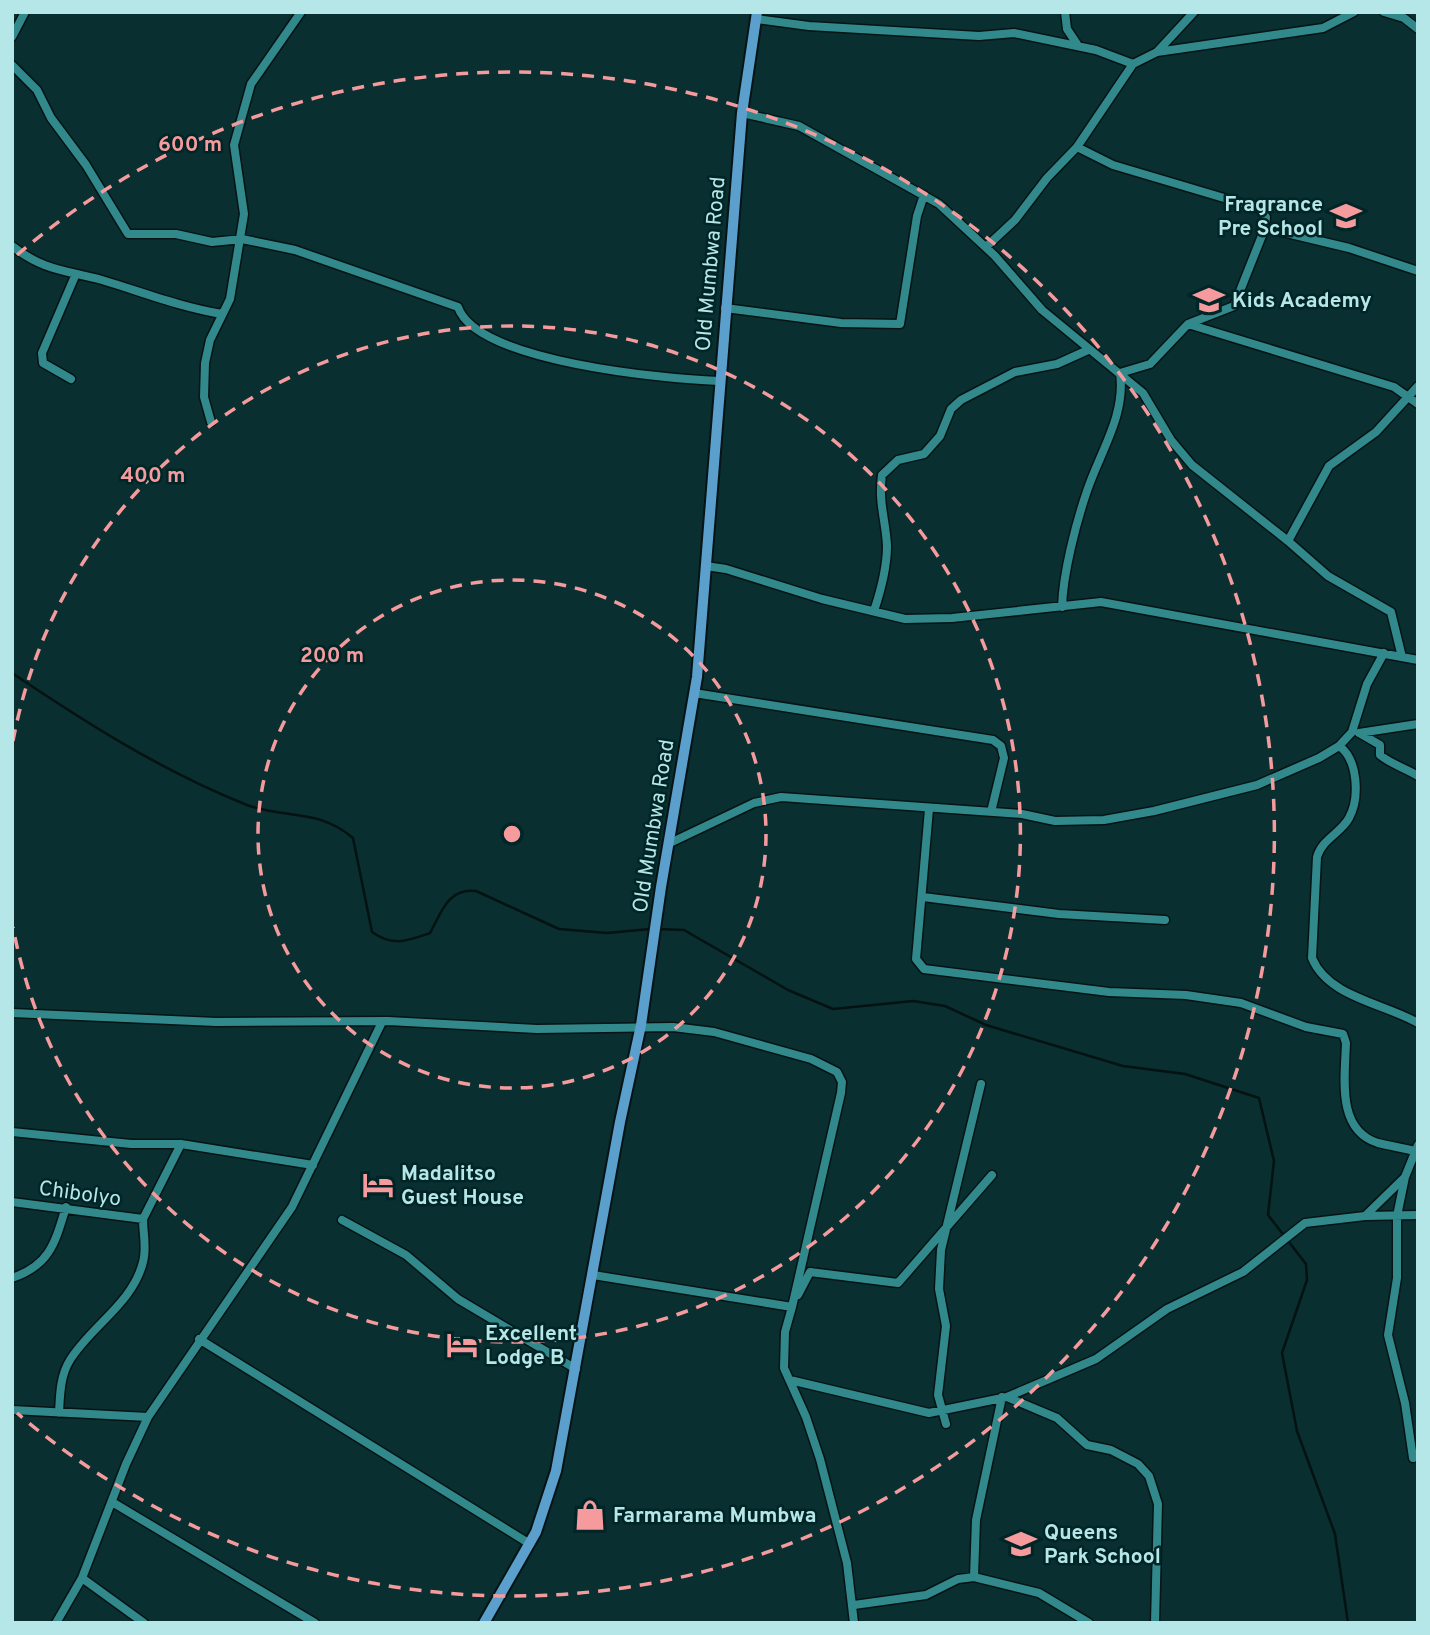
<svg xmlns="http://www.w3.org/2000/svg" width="1430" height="1635" font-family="Overpass,sans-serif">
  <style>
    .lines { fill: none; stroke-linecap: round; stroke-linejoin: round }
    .stream { stroke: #041212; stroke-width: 2.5 }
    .minor-casing { stroke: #061415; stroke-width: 11 }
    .major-casing { stroke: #061415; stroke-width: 14 }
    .minor { stroke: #32898b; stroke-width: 8 }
    .major { stroke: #5b9fcc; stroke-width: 10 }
    .ring { fill: none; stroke: #f59b9e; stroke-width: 3.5; stroke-dasharray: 12 9 }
    .labels { text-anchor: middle; stroke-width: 5; stroke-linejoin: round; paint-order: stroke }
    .poi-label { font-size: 21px; font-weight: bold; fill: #b6e7e8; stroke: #002526; text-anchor: start }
    .street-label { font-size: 21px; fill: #b6e7e8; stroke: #002526 }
    .centre { fill: #f59b9e; stroke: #002526; stroke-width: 3.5 }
    .ring-label { font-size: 21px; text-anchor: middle; font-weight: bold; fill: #f59b9e; stroke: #002526; stroke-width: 5; stroke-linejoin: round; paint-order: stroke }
  </style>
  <rect width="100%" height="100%" fill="#0a2f30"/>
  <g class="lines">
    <path class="stream" d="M12,673C88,724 162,771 247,805C285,819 318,808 353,838L372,932C393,947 407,941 430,933C442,911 448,888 476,891L559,929L607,933L650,929
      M657,929L684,930L788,990L833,1009L913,1001L945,1006L986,1025L1123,1066L1185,1074L1259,1098L1274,1161L1268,1215L1306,1264L1307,1280L1282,1353L1297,1431L1335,1534L1348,1623"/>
    <defs>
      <path id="minor" d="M1065,12L1067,29L1077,44
        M1384,12L1404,18L1418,29
        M756,19L809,26L979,36L1014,33L1096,50L1133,64
        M12,37L25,12
        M1157,52L1194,12
        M12,65L37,90L51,118L86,165L128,234H176L212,242L242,239L295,250L458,307C476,362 666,379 719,381
        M742,113L799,126L939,204L995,256L1042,310L1143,393L1171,440L1192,465L1288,541L1328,576L1391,612L1402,657
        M1077,147L1113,165L1261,209L1266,217L1265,228
        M12,246C44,271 65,270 102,280C142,292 180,307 222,314
        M986,247L1015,220L1047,178L1077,147L1133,64L1157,52L1323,28L1354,12
        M725,308L841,323L900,324L917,216L924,195
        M1188,324L1394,387L1418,404
        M71,379L43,363L42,353L75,276
        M211,422L204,397L205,363L210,340L230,299L244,214L234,145L251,84L301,12
        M1288,541L1329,466L1376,432L1418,386
        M706,566L726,569L822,599L905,619L952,618L1101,602L1418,660
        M1062,607C1063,573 1076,523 1087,491C1100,452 1126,415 1120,373L1150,364L1188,324L1234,306L1265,228L1349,248L1418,271
        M874,611C881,590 887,569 887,546C886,521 878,503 882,475L898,460L924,454L940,436L951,409L961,400L1015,372L1057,364L1088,350
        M694,693L993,740L1001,746L1004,758L991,812
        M1359,733L1418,724
        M1361,734L1380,745V755C1391,764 1405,768 1418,776
        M1339,746C1358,759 1360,798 1349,818C1341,833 1322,839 1317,857L1312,958C1328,997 1383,1003 1418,1023
        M929,809L916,959L924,969L1109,992L1186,995L1241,1003L1306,1027L1343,1034L1346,1043C1345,1077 1336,1130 1378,1143C1390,1146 1403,1148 1415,1151
        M670,843L754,803L781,797L1022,814L1055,821L1104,820L1154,811L1257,785L1319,758L1339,746L1352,732L1367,684L1384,653
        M923,897L1059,914L1165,920
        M12,1013L216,1022L388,1021L537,1029L673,1027L714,1032L811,1059L837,1072L842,1082L841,1093L792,1307
        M12,1132L131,1144H181L313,1165
        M12,1202L143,1219L181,1144
        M1365,1216L1418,1215
        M342,1220L406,1255L458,1299L576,1369
        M593,1275L792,1307L785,1332L784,1368L806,1417L820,1459L847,1563L854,1623
        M12,1278C50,1265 55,1243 66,1207
        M798,1295L810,1272L898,1283L992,1175
        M199,1339L530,1544
        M790,1380L929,1413L1007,1397L1057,1418L1087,1445L1111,1450L1138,1464L1149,1476L1158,1504L1155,1623
        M1007,1397L1096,1359L1167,1309L1243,1272L1305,1223L1365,1216L1405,1177
        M12,1410L148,1417
        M59,1413C60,1395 60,1376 70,1360C91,1326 133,1303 143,1262C147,1248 143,1233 143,1219
        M946,1424L938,1395L946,1326L939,1289L941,1250L981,1084
        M1413,1458L1405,1403L1388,1335L1397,1278V1216L1405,1177L1418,1145
        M112,1502L315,1623
        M974,1577L976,1520L1002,1397
        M82,1578L144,1623
        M854,1605L926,1595L958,1579L974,1577L1039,1593L1089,1623
        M56,1623L82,1578L126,1464L148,1417L292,1207L382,1022"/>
      <path id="major" d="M484,1623L536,1532L556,1471L620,1122L641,1025L661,887L697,677L742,113L757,12"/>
    </defs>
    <use href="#minor" class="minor-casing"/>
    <use href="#major" class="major-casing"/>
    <use href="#minor" class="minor"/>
    <use href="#major" class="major"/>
  </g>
  <g class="ring">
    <circle cx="512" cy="834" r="254"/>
    <path d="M13 741A508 508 0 1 1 13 927"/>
    <path d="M17 255A762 762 0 1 1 17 1413"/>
  </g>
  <defs>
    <symbol id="school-bare" viewBox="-9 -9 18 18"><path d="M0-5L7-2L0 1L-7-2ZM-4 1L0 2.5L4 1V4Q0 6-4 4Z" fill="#f59b9e" stroke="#002526" stroke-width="2.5" paint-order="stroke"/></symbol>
    <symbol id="hotel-bare" viewBox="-9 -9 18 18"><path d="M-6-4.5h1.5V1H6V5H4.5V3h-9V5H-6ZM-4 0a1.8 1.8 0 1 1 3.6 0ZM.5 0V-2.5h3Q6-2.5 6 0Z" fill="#f59b9e" stroke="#002526" stroke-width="2.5" paint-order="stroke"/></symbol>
    <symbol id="shop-bare" viewBox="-9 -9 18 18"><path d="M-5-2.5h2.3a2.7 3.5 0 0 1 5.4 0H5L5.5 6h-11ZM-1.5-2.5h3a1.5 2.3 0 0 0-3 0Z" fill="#f59b9e" stroke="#002526" stroke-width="2.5" paint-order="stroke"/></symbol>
  </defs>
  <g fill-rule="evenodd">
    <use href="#school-bare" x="1324" y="194" width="44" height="44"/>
    <use href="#school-bare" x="1187" y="278" width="44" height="44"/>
    <use href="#hotel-bare" x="356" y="1163" width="44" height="44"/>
    <use href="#hotel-bare" x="440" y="1323" width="44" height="44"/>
    <use href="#shop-bare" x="568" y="1493" width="44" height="44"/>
    <use href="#school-bare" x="999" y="1522" width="44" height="44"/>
  </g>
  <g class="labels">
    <g class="poi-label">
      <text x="1323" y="211" text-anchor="end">Fragrance<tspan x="1323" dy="24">Pre School</tspan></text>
      <text x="1232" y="307">Kids Academy</text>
      <text x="401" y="1180">Madalitso<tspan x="401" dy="24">Guest House</tspan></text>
      <text x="485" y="1340">Excellent<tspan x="485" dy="24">Lodge B</tspan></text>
      <text x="613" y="1522">Farmarama Mumbwa</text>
      <text x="1044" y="1539">Queens<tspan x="1044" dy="24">Park School</tspan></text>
    </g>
    <g class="street-label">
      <text transform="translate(710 264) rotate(-85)" y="7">Old Mumbwa Road</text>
      <text transform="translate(653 826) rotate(-81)" y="7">Old Mumbwa Road</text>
      <text transform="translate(80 1193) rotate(8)" y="7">Chibolyo</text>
    </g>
  </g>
  <circle cx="512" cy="834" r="10" class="centre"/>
  <g class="ring-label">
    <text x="190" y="151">600 m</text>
    <text x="153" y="482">400 m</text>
    <text x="332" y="662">200 m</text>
  </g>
  <rect width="1430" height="1635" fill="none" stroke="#b6e7e8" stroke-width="28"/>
</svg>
